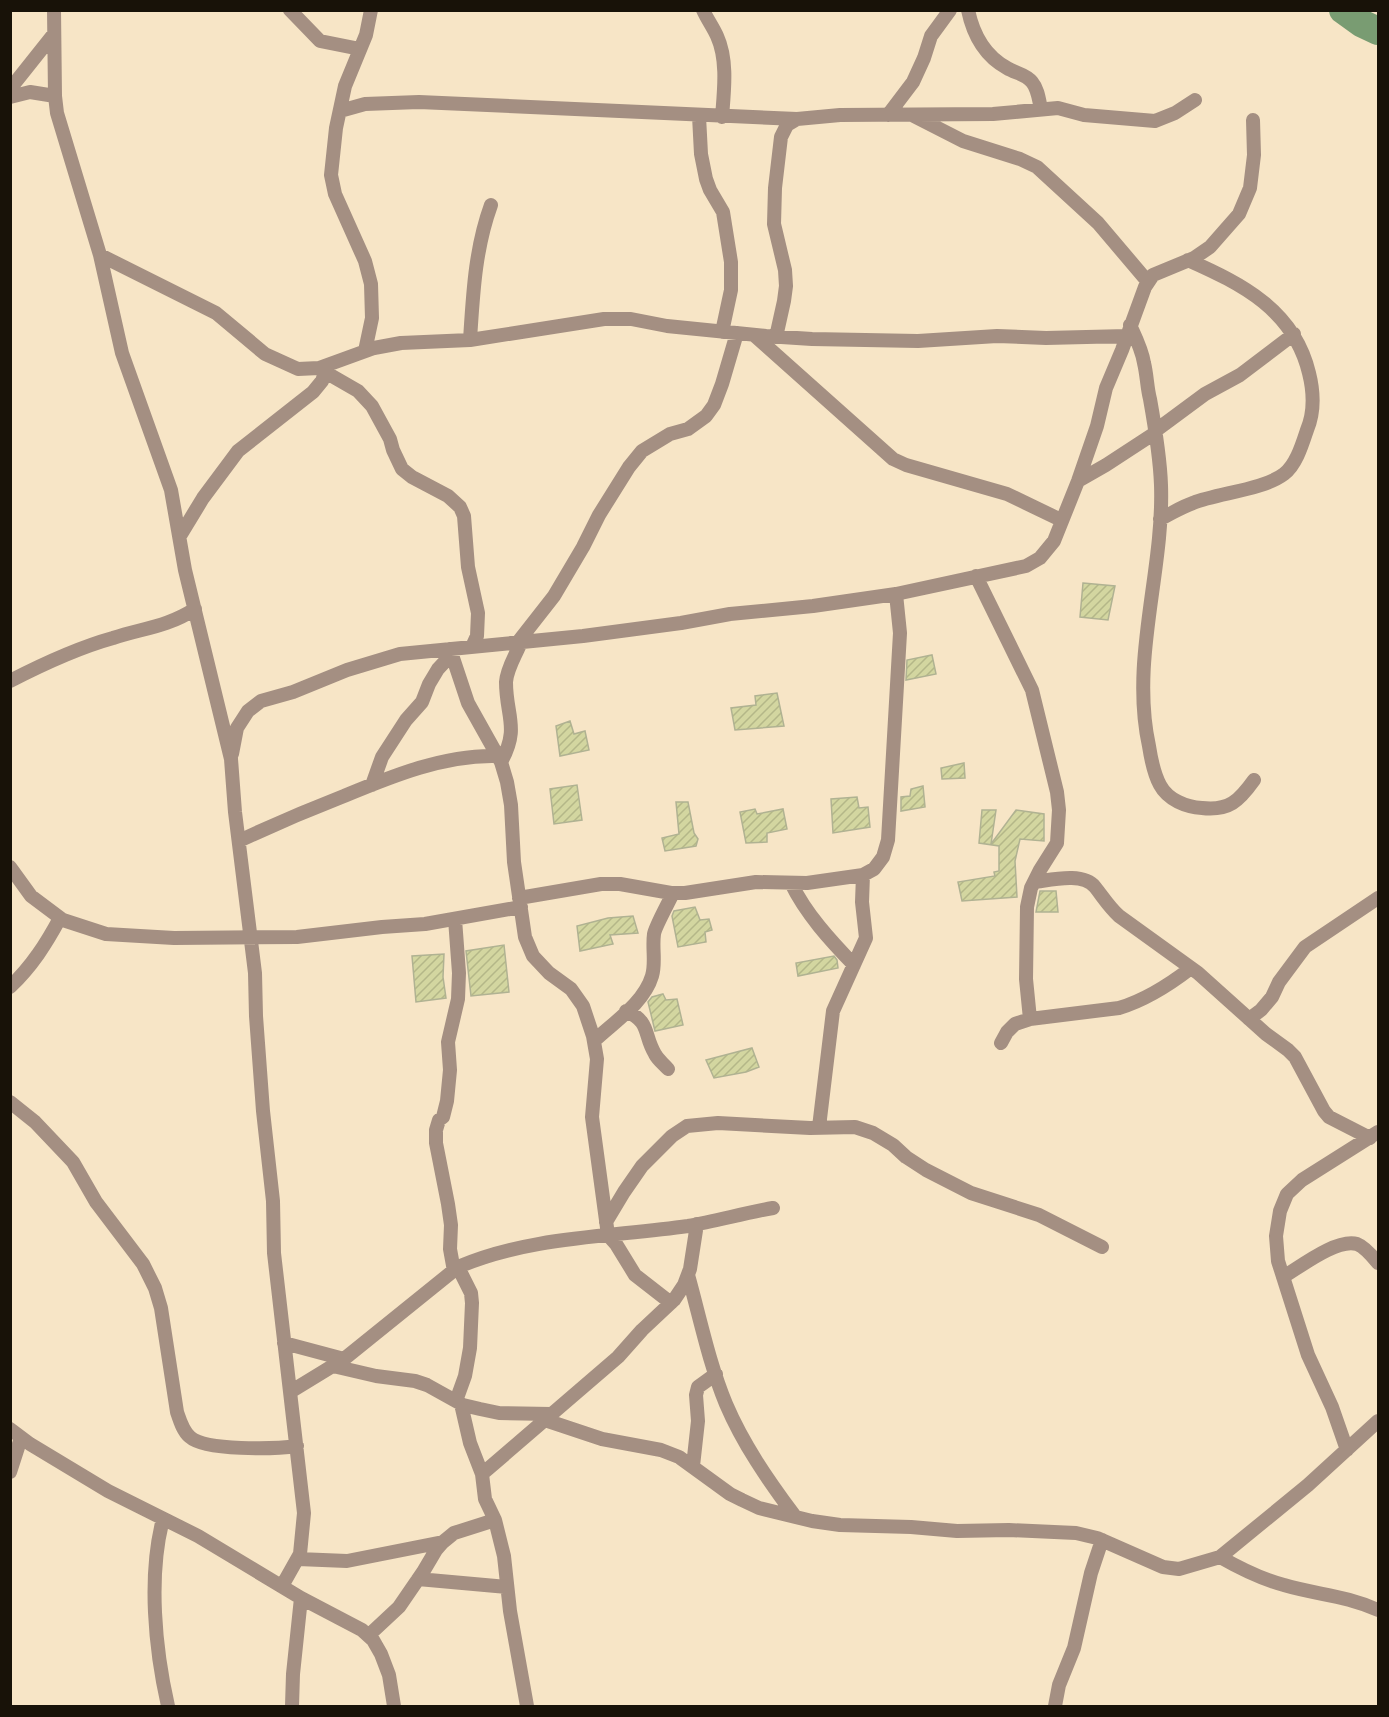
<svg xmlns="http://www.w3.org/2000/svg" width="1389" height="1717" font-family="'IBM Plex Serif',serif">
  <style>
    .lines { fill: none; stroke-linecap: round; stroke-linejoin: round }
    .river { stroke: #799c72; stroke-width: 28 }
    .building { fill: url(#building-hatch); stroke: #b0b292; stroke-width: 1.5 }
    .street { stroke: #a48f82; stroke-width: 14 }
  </style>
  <defs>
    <pattern id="building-hatch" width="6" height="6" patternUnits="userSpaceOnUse" patternTransform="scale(1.5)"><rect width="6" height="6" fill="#d3d6a0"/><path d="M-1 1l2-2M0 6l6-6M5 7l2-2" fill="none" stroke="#b4b788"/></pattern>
  </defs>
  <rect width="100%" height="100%" fill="#f7e5c6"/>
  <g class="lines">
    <path class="river" d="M1343,10L1361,23L1378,31"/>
  </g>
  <path class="building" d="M1083,583L1115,586L1108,620L1080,617Z
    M932,655L936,674L906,680L907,660Z
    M777,693L784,726L735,730L731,708L756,705L755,696Z
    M570,721L574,734L585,731L589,750L560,756L556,726Z
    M964,763L965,778L942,779L941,768Z
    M577,785L582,820L554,824L550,789Z
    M923,786L925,807L901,811V797L910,796L911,789Z
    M857,797L859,808L868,807L870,827L833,833L831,799Z
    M676,802H688L694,833L698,839L696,846L665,851L662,838L679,834Z
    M755,809L757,814L783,809L787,829L767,833V842L746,843L740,812Z
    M982,810H996L991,844L1016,810L1044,814V841L1020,839L1015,861L1017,897L962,901L958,882L995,876L994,872L999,871V846L979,843Z
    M1040,891H1056L1058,912H1036Z
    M695,907L700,920L709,919L712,930L705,932L706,942L678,947L672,916L674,911Z
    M633,916L638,933L610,935L613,944L580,951L577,926L608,918Z
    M504,945L509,992L471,996L466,951Z
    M444,954L443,977L446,998L416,1002L412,956Z
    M834,956L837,960L838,968L798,976L796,963Z
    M663,994L666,1000L677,999L683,1025L655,1031L648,1002L652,997Z
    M752,1048L759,1067L746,1072L714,1078L706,1060Z"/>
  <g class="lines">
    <path class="street" d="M54,10L55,96L57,113L100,255L122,353L171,490L185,570L231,759L235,812L255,973L256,1016L263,1111L273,1201L274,1253L304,1513L300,1554L282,1586
      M290,10L320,41L360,49
      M703,10C707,19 713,27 717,36C728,60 724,91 722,117
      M968,10C973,34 985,56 1007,68C1015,73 1026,74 1032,82C1038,89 1039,100 1041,109
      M10,89L53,35
      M10,97L30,92L55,96
      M340,111L365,104L419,102L797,119
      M888,115L913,82L924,58L931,36L950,10
      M699,116L701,154L706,179L710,190L723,212L731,262V290L722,332
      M914,116L963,141L1020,159L1037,167L1098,223L1148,282
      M100,255L216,313L265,354L298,369L319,368L374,348L401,343L470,340L604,319H631L667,326L766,336L812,339L918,341L997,336L1046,338L1127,336
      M1130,325C1136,338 1142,350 1144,363C1147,375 1147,388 1150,399C1155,427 1160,456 1161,485C1164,572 1130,659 1149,746C1151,759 1154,774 1160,785C1168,800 1186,807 1202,808C1229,811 1239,801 1254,780
      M754,335L893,459L906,465L1007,494L1061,520
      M776,337L784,301L786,286L785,270L774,224L775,188L781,137L787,125L797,119L840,115L993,114L1058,108L1084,115L1155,121L1175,113L1195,100
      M470,340C473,294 475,249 491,205
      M365,351L372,318L371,284L365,261L335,194L331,175L336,128L345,86L366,35L371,10
      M325,372L358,391L372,406L390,439L393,450L402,469L412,477L448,496L460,507L464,516L468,567L478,613L477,636L472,647
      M1155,431L1205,394L1240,375L1294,334
      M1078,481L1106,465L1155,433
      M1160,519C1171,514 1181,507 1193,503C1218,493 1263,490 1284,474C1296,465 1302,445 1307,430C1315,411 1314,393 1309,373C1294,310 1242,284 1188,260
      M180,536L203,498L238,451L313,392L322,381L328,365
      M976,576L1032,690L1057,792L1059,810L1057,843L1040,870L1031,888L1027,907L1026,979L1030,1019
      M518,642L554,596L583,547L599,515L629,467L642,451L670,434L688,429L706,416L714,405L722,384L737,333
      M450,649L468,703L501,762L507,782L511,805L514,862L525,937L533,956L549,973L571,989L583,1006L593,1036L597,1059L592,1117L608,1235L616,1244L635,1275L671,1303
      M10,681C43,664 77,648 113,638C144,628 167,627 195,609
      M232,754L237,728L248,711L261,701L293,692L347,670L400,654L583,636L681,623L730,614L813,606L896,594L1026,566L1040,558L1054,541L1078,481L1097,426L1106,388L1122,350L1145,287L1153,275L1194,258L1210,247L1239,214L1250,188L1254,155L1253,120
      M501,762C520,728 506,716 506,682C507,668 516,655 521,642
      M372,785L382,757L406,720L422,702L429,684L438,669L452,654
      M239,841C273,825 308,810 344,796C392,776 446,754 498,756
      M10,867L31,896L63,920L106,934L174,938L297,937L382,927L425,924L521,907
      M1034,882C1051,880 1083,872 1095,887C1103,897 1109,907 1119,916L1198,973L1266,1034L1288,1050L1295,1057L1324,1111L1329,1117L1370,1138
      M791,883C806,914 830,940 854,965
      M519,898L601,884H620L671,893H685L756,882L807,883L863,875L874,869L883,857L888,840L900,633L896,594
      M10,987C32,966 46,944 60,918
      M626,1011C651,1022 643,1034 655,1054C658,1060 664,1064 668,1069
      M1249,1019L1261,1010L1272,997L1279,982L1305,947L1378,898
      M594,1041C614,1022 644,1003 652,976C656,963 652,948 654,934C655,927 669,902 673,893
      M1001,1043L1007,1032L1015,1024L1030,1019L1119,1008C1146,1000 1169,985 1191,968
      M10,1102L35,1122L73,1162L96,1202L143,1264L155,1288L161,1308L177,1412C180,1421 183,1431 190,1437C205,1451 275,1449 297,1446
      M819,1127L833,1011L866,938L862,902L863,875
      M606,1222L624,1192L642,1166L672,1136L687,1126L718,1123L810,1128L855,1127L873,1133L893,1145L906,1157L926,1170L971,1193L1039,1215L1102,1247
      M454,1271L450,1249L451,1225L448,1204L436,1143V1130L439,1120L443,1117L447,1101L450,1070L448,1042L458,999L459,973L455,919
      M688,1275C700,1318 709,1363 726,1404C743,1444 768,1480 794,1515
      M1283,1277C1300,1267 1337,1238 1357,1244C1365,1247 1373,1257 1378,1263
      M284,1343L344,1359
      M333,1366L376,1376L415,1381L427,1385L463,1405L480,1409L499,1413L551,1414
      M290,1392L344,1359L458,1267C530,1236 612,1237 688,1226C716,1221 745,1213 773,1208
      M456,1401L465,1376L470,1348L472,1303L471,1293L458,1267
      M461,1404L470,1443L482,1474
      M545,1420L602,1439L661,1450L679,1457L730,1494L742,1500L759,1508L812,1521L840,1525L911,1527L957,1531L1009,1530L1076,1533L1097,1538L1163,1567L1179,1569L1220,1557L1308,1485L1378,1421
      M10,1429L30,1444L108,1491L198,1536L301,1598L362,1630L373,1640L381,1654L389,1675L394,1706
      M1347,1450L1332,1407L1308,1355L1278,1261L1276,1236L1280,1211L1287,1194L1302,1180L1378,1132
      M693,1466L698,1421L696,1395L698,1387L716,1374
      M10,1472L21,1438
      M163,1519C148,1576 155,1649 168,1706
      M495,1520L504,1556L510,1611L527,1706
      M1220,1557C1241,1569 1261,1579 1284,1585C1318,1595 1345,1595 1378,1610
      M298,1559L347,1561L443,1542
      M418,1579L507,1587
      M369,1635L399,1607L423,1572L436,1550L443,1542L454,1533L495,1520L485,1499L482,1474L618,1357L642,1330L674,1300L684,1285L690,1269L697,1224
      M292,1706L293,1674L301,1598
      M1055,1706L1059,1685L1074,1648L1091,1573L1102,1540"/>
  </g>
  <rect width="1389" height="1717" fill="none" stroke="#181208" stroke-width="24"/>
</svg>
